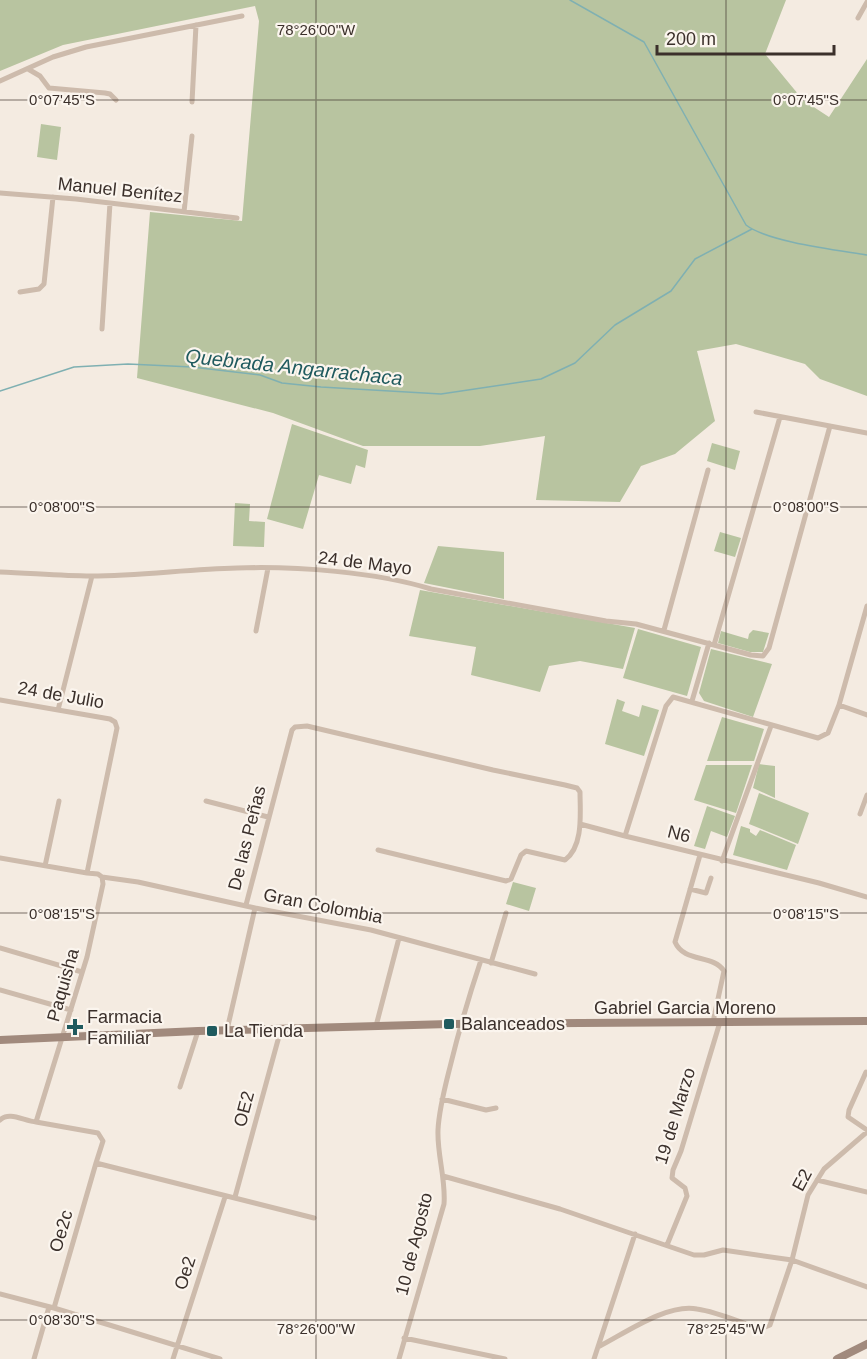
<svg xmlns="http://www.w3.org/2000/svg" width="867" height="1359" font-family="Helvetica,sans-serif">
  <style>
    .green { fill: #b8c4a0 }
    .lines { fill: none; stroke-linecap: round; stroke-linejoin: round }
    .stream { stroke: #7fb0b2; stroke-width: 1.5 }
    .street { stroke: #cdbbac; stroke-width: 5 }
    .secondary { stroke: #a18a7d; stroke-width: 8 }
    .ticks { fill: none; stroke: #3b302b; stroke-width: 1.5; stroke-opacity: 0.45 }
    .poi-dot { fill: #1f5a5e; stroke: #fbf5ee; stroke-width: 2 }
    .labels { text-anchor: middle; stroke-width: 4.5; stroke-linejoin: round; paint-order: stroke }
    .street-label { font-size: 18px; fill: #3b302b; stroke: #fbf5ee }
    .poi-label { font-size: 18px; fill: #3b302b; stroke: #fbf5ee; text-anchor: start }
    .water-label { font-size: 20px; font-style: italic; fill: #1f5a5e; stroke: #fbf5ee }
    .ticks-label { font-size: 15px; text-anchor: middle; fill: #3b302b; stroke: #fbf5ee; stroke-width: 4.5; stroke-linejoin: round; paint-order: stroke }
  </style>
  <rect width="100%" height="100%" fill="#f4ebe1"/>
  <path class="green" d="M0,0H786L765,54L803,100L829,117L867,59V396L820,379L805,364L736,344L697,351L715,421L675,454L641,466L620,502L536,500L545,436L480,446H363L273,413L137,378L150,212L242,221L259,21L255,6L63,45L0,71Z
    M41,124L61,127L57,160L37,157Z
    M292,424L368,450L365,468L356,465L351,484L319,475L303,529L267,519Z
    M712,443L740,451L735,470L707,461Z
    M235,503L250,504L249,521L265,522L264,547L233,546Z
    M720,532L741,538L735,557L714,551Z
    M438,546L504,552V599L424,583Z
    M420,590L635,628L623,669L580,661L549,666L540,692L471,675L476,647L409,636Z
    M638,629L701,647L687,696L623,678Z
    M753,630L769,633L763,652H750L718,643L721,631L748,639L749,634Z
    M711,649L772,664L753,717L704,701L699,693Z
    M617,699L625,702L622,711L639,717L642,705L659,710L644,756L605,744Z
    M722,717L764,729L754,761H707Z
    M759,764L775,766V798L753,788Z
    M706,765H752L736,813L694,800Z
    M759,793L809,813L798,844L749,824Z
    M707,806L735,816L727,837L711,831L705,849L694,846Z
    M741,826L750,829V832L756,836L760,830L796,845L787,870L733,855Z
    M513,882L536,888L529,911L506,904Z"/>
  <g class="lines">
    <path class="stream" d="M570,0L644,42L746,225C768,242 837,250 867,255
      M0,391L74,367L128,364L192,367L260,375L282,383L321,387L441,394L541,379L575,363L615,325L671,291L695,259L752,229"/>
    <path class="street" d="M858,18L867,2
      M28,69L40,76L49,88L105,93L110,94L116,100
      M0,81L53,57L86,47L242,16
      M192,102L196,25
      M0,193L76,199L237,218
      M184,212L192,136
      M20,292L39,289L44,284L53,197
      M102,329L110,203
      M756,412L867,433
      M0,572C30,573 61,576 91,576C140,576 188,569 237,568C296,566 376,572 431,589L606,621L636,624L751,655L763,656L769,648L830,426
      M664,630L708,470
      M256,631L268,568
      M714,645L780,417
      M0,700L110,719L115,722L117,728L87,873L98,874L102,877L103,884L87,957L36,1122C24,1121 9,1111 0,1120
      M692,701L709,643
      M839,705L867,606
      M58,710L92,576
      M867,715L839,705L828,733L818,738L673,697L666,706L625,836L819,883L867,897
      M206,801L268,817
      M860,814L867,795
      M580,824L625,836
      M700,855L675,942C684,963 713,954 724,971L713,1022
      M0,858L87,873
      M722,861L771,726
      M45,866L59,801
      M102,877L138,882L255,908L371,930L535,974
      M690,889L706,893L711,878
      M246,905L292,730L295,727L307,726L493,770L565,785L577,788L580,792C580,812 584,846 565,860L526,851L521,855L511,879L506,881L378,850
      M0,948L82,972
      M491,963L506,913
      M0,990L71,1010
      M376,1026L399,938
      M227,1030L255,908
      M866,1072L849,1110L848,1117L867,1130
      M180,1087L198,1031
      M442,1099L486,1110L496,1108
      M36,1122L98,1133L103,1141L96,1163L314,1218
      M443,1176L560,1209L694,1255H704L723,1250L792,1260L867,1287
      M817,1180L867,1192
      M235,1197L281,1029
      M667,1245L687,1196L685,1188L672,1178L673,1170L681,1151L720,1022
      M0,1294L54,1308L220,1359
      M54,1308L96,1163
      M404,1338L505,1359
      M598,1347C624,1334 667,1303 697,1309C718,1312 739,1322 760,1329L770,1325L792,1260L808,1195L824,1169L867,1132
      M34,1359L49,1307
      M173,1359L225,1197
      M399,1359L444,1204C446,1179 437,1155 438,1130C439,1109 445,1087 450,1067C459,1030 469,996 481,960
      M594,1359L635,1234"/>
    <path class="secondary" d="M0,1040L198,1031L449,1024L867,1021
      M837,1359L867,1344"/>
  </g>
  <path class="ticks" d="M316,0V1359M726,0V1359M0,100H867M0,507H867M0,913H867M0,1320H867"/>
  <g class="poi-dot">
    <rect x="443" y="1018" width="12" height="12" rx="3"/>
    <path d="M72 1018h6v6h6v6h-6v6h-6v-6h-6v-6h6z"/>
    <rect x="206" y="1025" width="12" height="12" rx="3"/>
  </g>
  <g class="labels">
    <g class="street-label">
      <text transform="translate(120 190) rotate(6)" y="6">Manuel Benítez</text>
      <text transform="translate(365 563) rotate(7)" y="6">24 de Mayo</text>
      <text transform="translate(61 695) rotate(10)" y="6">24 de Julio</text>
      <text transform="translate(679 834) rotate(14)" y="6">N6</text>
      <text transform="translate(247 838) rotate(-76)" y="6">De las Peñas</text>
      <text transform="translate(323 906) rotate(11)" y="6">Gran Colombia</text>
      <text transform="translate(63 985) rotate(-74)" y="6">Paquisha</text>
      <text x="685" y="1014">Gabriel Garcia Moreno</text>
      <text transform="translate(244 1109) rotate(-75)" y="6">OE2</text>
      <text transform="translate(675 1116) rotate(-73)" y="6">19 de Marzo</text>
      <text transform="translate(802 1180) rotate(-62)" y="6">E2</text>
      <text transform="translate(61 1231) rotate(-74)" y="6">Oe2c</text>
      <text transform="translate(414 1244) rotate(-76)" y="6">10 de Agosto</text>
      <text transform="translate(185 1273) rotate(-72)" y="6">Oe2</text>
    </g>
    <g class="poi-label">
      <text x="87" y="1023">Farmacia<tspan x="87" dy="21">Familiar</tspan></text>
      <text x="461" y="1030">Balanceados</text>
      <text x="224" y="1037">La Tienda</text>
    </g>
    <g class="water-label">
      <text transform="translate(294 367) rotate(6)" y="7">Quebrada Angarrachaca</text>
    </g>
  </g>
  <g class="ticks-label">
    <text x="316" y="35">78°26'00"W</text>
    <text x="62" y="105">0°07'45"S</text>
    <text x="806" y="105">0°07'45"S</text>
    <text x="62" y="512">0°08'00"S</text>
    <text x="806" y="512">0°08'00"S</text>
    <text x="62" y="919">0°08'15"S</text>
    <text x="806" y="919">0°08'15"S</text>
    <text x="62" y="1325">0°08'30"S</text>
    <text x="316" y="1334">78°26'00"W</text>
    <text x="726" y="1334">78°25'45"W</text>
  </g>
  <path d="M657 45v9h177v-9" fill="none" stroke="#3b302b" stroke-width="3"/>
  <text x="666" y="45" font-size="18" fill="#3b302b" stroke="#fbf5ee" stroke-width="4.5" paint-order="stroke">200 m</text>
</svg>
